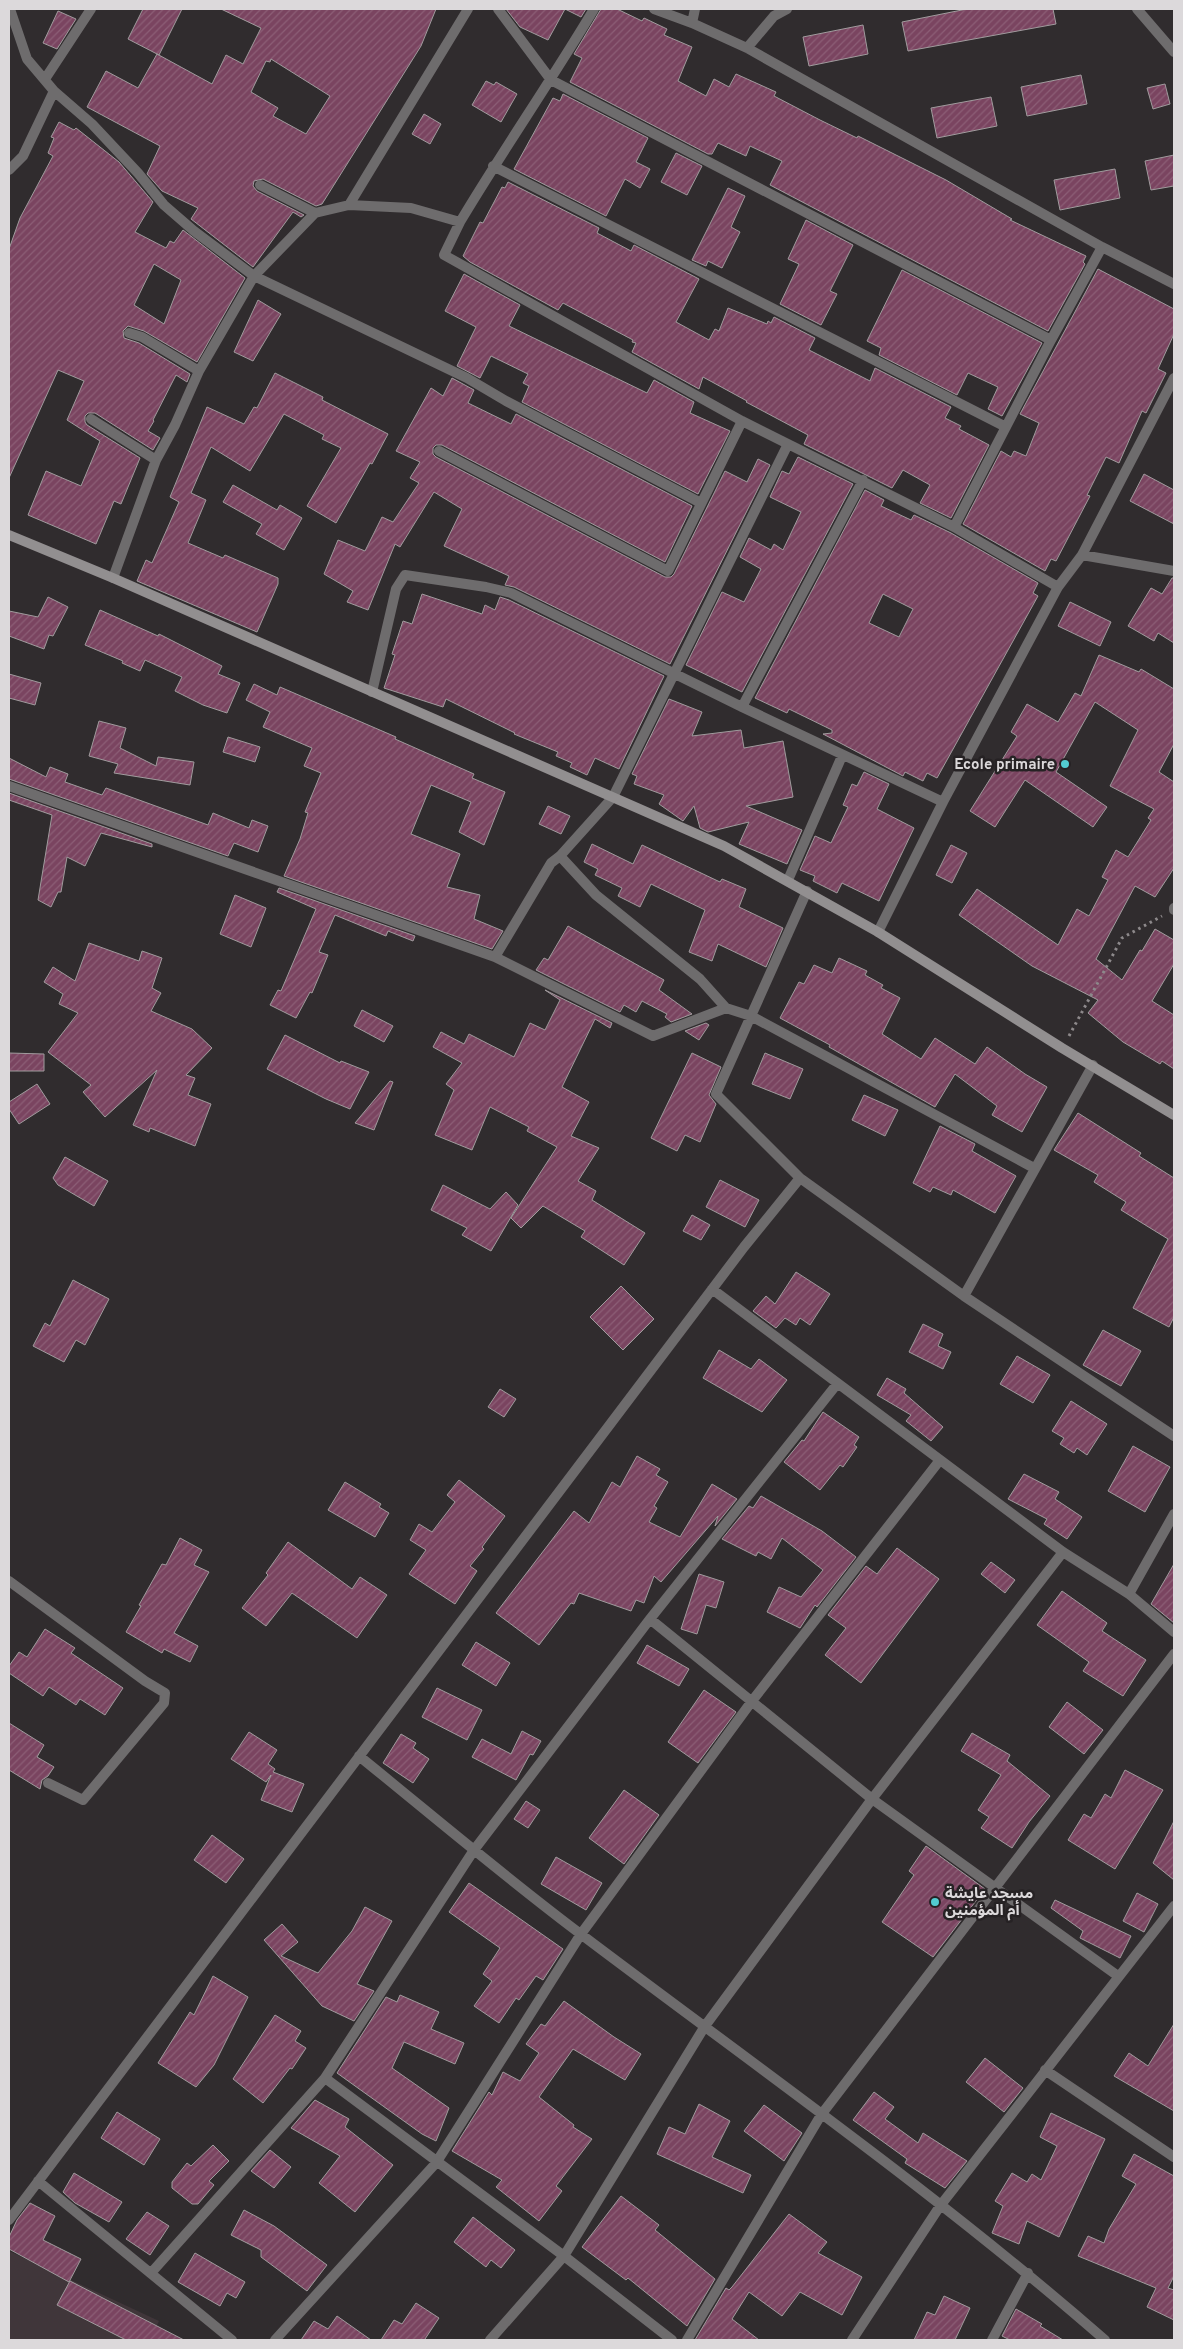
<svg xmlns="http://www.w3.org/2000/svg" width="1183" height="2349" font-family="Overpass,'Noto Sans Arabic',sans-serif">
  <style>
    .built { fill: #40363a }
    .building { fill: url(#building-hatch); stroke: #a09b9d; fill-rule: evenodd }
    .lines { fill: none; stroke-linecap: round; stroke-linejoin: round }
    .path { stroke: #8d898b; stroke-width: 3; stroke-dasharray: 2.5 4; stroke-linecap: butt }
    .minor { stroke: #6e6c6d; stroke-width: 10 }
    .secondary { stroke: #928f90; stroke-width: 10 }
    .poi-dot { fill: #52ccd1; stroke: #262224; stroke-width: 2 }
    .labels { text-anchor: middle; stroke-width: 5; stroke-linejoin: round; paint-order: stroke }
    .poi-label { font-size: 15px; font-weight: bold; fill: #dcd9db; stroke: #262224; text-anchor: end }
  </style>
  <defs>
    <pattern id="building-hatch" width="6" height="6" patternUnits="userSpaceOnUse" patternTransform="scale(1.25)"><rect width="6" height="6" fill="#7a4460"/><path d="M-1 1l2-2M0 6l6-6M5 7l2-2" fill="none" stroke="#8c5e76"/></pattern>
  </defs>
  <rect width="100%" height="100%" fill="#302c2e"/>
  <path class="built" d="M9,2251L159,2321L150,2340H9Z"/>
  <path class="building" d="M143,9H182L159,55L128,39Z
    M221,9H436L421,46L322,204L316,206L263,179L254,181L253,186L257,191L304,215L301,217L293,212L253,267L191,219L198,208L162,191L147,174L160,146L87,107L106,71L138,88L157,54L212,84L226,55L243,64L261,28ZM271,59L330,96L306,134L273,116L278,108L251,92L266,61L270,62Z
    M506,9H586L581,17L565,9L548,40L520,27Z
    M601,9H617L642,21L644,18L667,29L664,35L692,47L678,81L706,96L714,79L729,87L736,74L776,92L774,96L820,120L857,138L858,136L946,180L1012,219L1010,220L1086,256L1083,262L1085,264L1048,331L770,185L782,161L750,146L746,156L718,143L712,154H708L570,82L582,58L574,54Z
    M967,9H1053L1056,24L908,51L902,22Z
    M58,11L76,19L57,49L43,43Z
    M863,25L868,54L809,66L803,37Z
    M1081,75L1087,104L1027,116L1021,87Z
    M486,81L494,85L496,82L517,94L501,122L472,105Z
    M1165,84L1170,104L1153,109L1147,88Z
    M563,94L648,138L636,162L650,169L640,188L625,179L606,216L514,169L553,98L560,101Z
    M991,97L997,126L937,138L931,108Z
    M424,114L441,124L430,144L412,134Z
    M59,122L74,130L76,128L119,162L153,202L135,232L166,248L170,241L174,243L183,230L245,278L197,362L144,331L128,326L123,331L124,338L139,343L190,374L187,382L176,375L153,420L154,421L148,431L160,438L153,450L95,413H88L85,416V422L87,425L140,458L121,504L114,501L96,544L28,515L46,471L81,486L100,441L67,420L84,381L58,370L9,478V249L20,218L53,156L48,153L54,138L51,137ZM154,264L181,280L164,324L134,305Z
    M676,153L702,166L687,195L661,182Z
    M1174,155V186L1151,190L1145,161Z
    M1115,169L1120,198L1060,210L1054,180Z
    M508,182L599,228L597,233L631,251L634,245L699,279L676,322L709,340L715,329L719,331L728,308L767,324L768,321L771,323L774,317L815,338L809,350L870,381L875,368L951,407L945,418L961,426L959,429L989,445L951,518L920,503L930,485L903,470L892,488L804,444L808,435L746,402L747,401L703,377L699,389L632,352L636,343L632,342L633,340L563,303L558,310L470,262L463,256L480,222L483,223L502,187L505,188Z
    M728,188L745,196L731,227L740,232L722,268L708,261L706,266L692,260Z
    M806,220L853,245L830,291L837,294L821,325L780,304L799,264L788,259Z
    M1098,269L1174,309V334L1158,369L1166,373L1146,413L1142,411L1119,463L1106,457L1087,495L1090,496L1056,561L1051,559L1045,571L963,524L1001,451L1011,457L1014,451L1026,456L1039,423L1020,414Z
    M902,270L1042,343L1002,416L988,409L998,387L968,373L957,395L879,355L881,348L867,341Z
    M464,274L520,305L509,326L647,393L654,380L694,402L690,413L730,431L698,494L522,402L529,386L523,383L528,374L491,356L480,378L457,366L476,327L445,311Z
    M258,300L281,314L253,361L234,352Z
    M275,373L323,397L322,400L388,434L372,464L370,463L336,523L307,506L341,448L322,439L324,435L284,414L250,471L211,447L191,493L206,500L188,543L223,558L225,555L278,578V584L257,632L137,581L146,560L152,563L179,502L170,497L207,407L244,424L254,407L257,408Z
    M452,378L474,390L468,403L511,424L516,414L692,506L665,562L442,445H436L433,448V454L436,457L665,577H671L674,574L725,471L747,482L758,459L770,465L670,664L514,587L505,585L509,576L444,546L462,509L434,492L400,547L395,544L368,610L347,602L353,591L324,574L338,540L365,551L382,517L393,522L419,483L410,478L420,462L396,451L431,388L443,396Z
    M798,457L853,484L742,692L686,665L722,592L744,602L761,569L740,557L749,538L771,550L774,544L783,550L801,512L770,497L782,471L789,474Z
    M1144,474L1174,490V524L1130,501Z
    M233,485L277,510L280,505L302,518L284,550L256,534L262,524L223,502Z
    M865,490L884,500L881,506L911,520L914,515L951,533L1038,583L1033,593L1038,596L937,778L927,773L923,781L905,772L903,776L823,734L832,733V730L789,709L787,713L755,698ZM883,594L913,609L899,637L869,623Z
    M1172,578H1174V643L1158,633L1154,641L1128,626L1151,588L1162,594Z
    M422,594L482,614L485,605L495,610L500,597L509,600L664,676L619,769L595,758L587,775L570,767L572,763L556,756L558,752L514,734L515,733L446,699L443,707L384,688L395,655L392,654L403,621L412,624Z
    M48,597L68,607L53,636L49,635L44,649L9,636V611L38,617Z
    M1070,602L1111,622L1100,646L1058,626Z
    M100,610L158,636L159,634L222,666L218,674L240,683L227,713L203,705L175,691L182,677L145,660L140,671L122,663L123,661L85,645Z
    M1099,655L1139,672L1141,669L1174,689V744L1159,772L1174,782V868L1155,897L1135,886L1096,959L1122,980L1140,950L1142,951L1155,929L1174,940V964L1152,1001L1174,1015V1069L1162,1061L1160,1064L1123,1042L1088,1013L1098,1000L1032,966L959,915L977,889L1058,945L1077,909L1089,916L1108,880L1102,877L1116,850L1128,857L1151,820L1148,818L1154,809L1110,786L1138,730L1095,702L1056,772L1107,807L1093,827L1025,780L995,827L970,811L1017,736L1011,732L1027,704L1058,722L1075,693L1081,696Z
    M9,674L41,683L35,705L9,698Z
    M254,684L277,695L280,687L396,737L395,739L474,774L472,778L505,792L484,845L459,832L471,802L431,785L411,834L460,854L447,887L480,895L474,919L503,931L492,949L284,876L300,839L308,813L305,812L321,773L304,766L312,748L263,727L270,712L246,700Z
    M669,699L702,712L692,736L741,730L744,748L783,741L793,797L746,806L802,830L787,864L739,844L749,822L708,832L700,828L694,806L683,821L659,804L664,795L634,784L637,776L632,774Z
    M99,721L126,728L120,748L156,766L158,757L194,762L190,785L114,773L118,764L89,756Z
    M228,737L260,747L255,762L223,752Z
    M9,758L46,777L50,767L68,774L65,782L102,795L106,788L208,825L213,813L249,828L252,820L268,826L258,852L234,843L228,856L9,779Z
    M864,772L889,784L877,809L914,828L879,901L842,883L837,893L813,881L815,876L800,870L815,836L831,843L848,807L843,805L852,784L857,786Z
    M9,793L152,844V847L101,833L85,866L67,857L61,892H58L51,907L38,900L52,815L9,800Z
    M548,806L570,816L561,834L539,824Z
    M592,844L633,864L642,845L720,882L722,879L746,889L739,907L783,928L766,967L718,944L712,961L689,952L705,910L651,884L640,907L618,896L622,888L595,875L598,869L584,862Z
    M951,845L967,853L952,883L936,875Z
    M279,888L415,936L413,941L388,931L386,936L335,915L319,952L328,955L312,993L310,992L296,1018L270,1005L278,990L281,991L316,909L277,892Z
    M235,895L266,908L251,947L220,934Z
    M568,926L664,980L659,990L692,1014L671,1022L665,1017L667,1014L642,1001L636,1012L624,1005L620,1012L536,970L544,958L548,960Z
    M89,943L139,961L142,951L162,958L152,988L161,993L151,1011L192,1029L212,1048L186,1075L195,1078L188,1095L211,1104L195,1146L150,1128L149,1132L133,1125L157,1070L105,1117L83,1092L91,1085L48,1052L78,1013L59,1004L63,994L44,982L53,967L75,981Z
    M839,958L867,971L865,975L883,985L881,988L900,998L882,1034L921,1059L935,1038L975,1064L987,1047L1025,1074L1047,1087L1022,1132L992,1115L997,1106L955,1074L935,1107L829,1047L830,1045L780,1018L799,982L804,984L814,965L832,973Z
    M545,990L612,1023L610,1028L595,1019L562,1087L589,1102L571,1136L599,1148L578,1181L596,1191L592,1200L645,1233L624,1265L581,1237L585,1231L543,1206L521,1228L511,1218L557,1147L527,1131L529,1127L490,1107L472,1150L435,1135L454,1090L446,1084L462,1063L433,1047L441,1032L464,1044L469,1034L514,1057L530,1023L545,1030L560,1000Z
    M362,1010L393,1026L384,1042L354,1026Z
    M706,1023L709,1025L699,1040L685,1031Z
    M285,1035L340,1063L341,1061L369,1072L350,1109L326,1099L267,1069Z
    M9,1053L44,1054V1071H9Z
    M692,1053L721,1067L709,1095L716,1104L700,1142L685,1135L677,1151L651,1138Z
    M765,1053L803,1069L790,1099L752,1084Z
    M390,1081L393,1082L374,1130L355,1123Z
    M37,1084L50,1104L19,1124L9,1109V1102Z
    M864,1095L898,1110L885,1136L852,1120Z
    M1078,1113L1141,1153L1139,1156L1174,1178V1317L1169,1327L1133,1308L1168,1239L1121,1210L1126,1202L1094,1182L1098,1175L1054,1150Z
    M940,1126L975,1144L972,1151L1016,1176L995,1213L953,1190L951,1195L933,1187L930,1192L913,1183Z
    M65,1157L108,1181L94,1206L58,1185L53,1178Z
    M720,1180L759,1200L745,1227L706,1207Z
    M443,1185L490,1209L506,1192L518,1205L491,1251L462,1235L467,1228L431,1210Z
    M692,1215L710,1225L701,1240L683,1231Z
    M796,1272L830,1294L810,1325L800,1318L796,1325L785,1318L776,1328L753,1311L766,1296L775,1304Z
    M73,1280L109,1299L85,1345L76,1340L64,1362L33,1346L45,1323L50,1326Z
    M621,1286L654,1319L623,1350L590,1317Z
    M923,1324L943,1334L938,1346L951,1352L943,1369L909,1352Z
    M1103,1330L1141,1351L1121,1386L1083,1365Z
    M719,1350L751,1369L759,1359L787,1380L762,1412L703,1378Z
    M1017,1356L1050,1375L1033,1403L1000,1384Z
    M887,1378L906,1389L904,1393L943,1427L931,1441L906,1421L911,1415L877,1395Z
    M500,1389L516,1399L504,1417L488,1407Z
    M1071,1401L1107,1424L1087,1455L1077,1448L1074,1453L1060,1444L1064,1438L1052,1431Z
    M823,1412L859,1437L854,1445L857,1447L843,1467L840,1465L820,1490L784,1462L802,1440L804,1441Z
    M1133,1446L1170,1467L1145,1512L1108,1491Z
    M637,1456L660,1469L656,1475L668,1482L654,1506L657,1508L649,1522L680,1537L712,1484L737,1499L715,1526L718,1516L661,1582L654,1576L644,1603L636,1600L631,1611L579,1593L574,1604L571,1603L539,1645L496,1613L574,1511L589,1523L612,1482L620,1487Z
    M1024,1474L1059,1492L1055,1499L1082,1517L1067,1539L1044,1524L1047,1519L1008,1499Z
    M459,1480L505,1516L482,1547L484,1549L470,1566L477,1571L455,1604L409,1574L426,1550L410,1540L419,1524L432,1532L455,1502L447,1495Z
    M345,1482L381,1504L379,1507L389,1513L375,1537L328,1510Z
    M761,1496L822,1531L856,1557L817,1607L815,1605L800,1628L767,1612L779,1587L801,1597L823,1570L782,1538L771,1559L758,1552L756,1556L722,1539L749,1506L753,1508Z
    M180,1538L202,1550L194,1565L209,1572L174,1633L198,1646L190,1662L164,1649L162,1653L126,1632L141,1606L139,1605L162,1564L166,1565Z
    M288,1542L352,1589L360,1577L387,1595L357,1638L292,1593L266,1626L242,1608L268,1575L266,1573Z
    M897,1548L939,1579L861,1683L825,1655L846,1628L828,1615L866,1566L877,1574Z
    M991,1562L1015,1580L1005,1593L981,1574Z
    M1174,1564V1623L1151,1604Z
    M699,1574L724,1582L716,1608L706,1605L697,1634L681,1629Z
    M1062,1591L1107,1623L1102,1631L1146,1660L1123,1696L1083,1671L1089,1662L1037,1625Z
    M45,1629L75,1648L71,1653L123,1688L105,1715L80,1699L76,1705L49,1687L43,1696L9,1673V1666L19,1652L27,1657Z
    M476,1642L510,1663L496,1686L462,1665Z
    M647,1645L689,1669L679,1686L637,1663Z
    M437,1688L482,1710L467,1740L422,1717Z
    M704,1690L736,1712L698,1763L668,1742Z
    M1067,1702L1103,1730L1084,1754L1049,1727Z
    M9,1723L44,1745L37,1757L54,1767L48,1776L42,1780L40,1789L9,1770Z
    M522,1731L541,1741L533,1755L530,1754L516,1780L472,1757L482,1739L511,1754Z
    M249,1732L277,1750L268,1764L275,1769L273,1772L304,1784L292,1812L261,1800L271,1775L266,1782L231,1759Z
    M972,1733L1010,1755L1007,1761L1050,1796L1029,1822L1012,1848L981,1828L989,1817L978,1810L1001,1775L961,1751Z
    M401,1734L416,1743L413,1748L429,1759L413,1783L383,1763Z
    M1125,1770L1163,1790L1115,1869L1068,1840L1084,1814L1091,1818L1105,1794L1111,1798Z
    M624,1790L659,1815L624,1864L589,1838Z
    M526,1801L540,1810L528,1828L514,1819Z
    M1174,1821V1880L1153,1863Z
    M212,1835L244,1859L226,1883L194,1860Z
    M926,1846L985,1889L933,1957L882,1922L914,1875L909,1871Z
    M556,1857L602,1883L586,1910L541,1884Z
    M469,1883L563,1949L543,1980L536,1976L519,2000L516,1998L499,2023L474,2006L492,1981L483,1974L500,1948L449,1912Z
    M1137,1893L1158,1904L1144,1932L1123,1921Z
    M1055,1900L1131,1936L1120,1958L1080,1938L1083,1931L1051,1908Z
    M365,1907L392,1921L357,1984L374,1991L354,2021L322,2006L264,1940L282,1924L298,1942L281,1956L318,1973L352,1931Z
    M213,1976L248,1997L214,2065L196,2087L158,2063L190,2012L194,2015Z
    M400,1995L439,2012L431,2029L464,2043L455,2064L404,2042L392,2068L449,2108L436,2141L422,2134L337,2073L386,1997L397,2002Z
    M564,2001L614,2037L641,2054L625,2080L573,2049L539,2097L574,2125L573,2127L592,2139L556,2186L562,2191L539,2221L496,2187L502,2180L452,2151L489,2092L492,2095L503,2072L520,2081L539,2053L526,2044L541,2024L545,2026Z
    M275,2015L301,2031L295,2041L306,2048L292,2069L290,2068L263,2103L233,2079Z
    M1174,2024V2111L1114,2076L1129,2053L1148,2066Z
    M985,2058L1023,2088L1004,2112L966,2082Z
    M874,2092L894,2107L885,2119L918,2143L923,2133L967,2161L945,2188L905,2163L907,2159L853,2120Z
    M315,2100L349,2119L345,2127L393,2165L355,2212L319,2183L340,2156L291,2128Z
    M699,2104L730,2121L712,2157L751,2175L743,2193L657,2154L669,2127L685,2134Z
    M764,2105L802,2133L784,2161L744,2131Z
    M117,2112L160,2139L144,2165L101,2138Z
    M1051,2113L1105,2139L1059,2237L1027,2221L1019,2244L992,2233L1003,2206L995,2201L1012,2173L1027,2182L1032,2174L1041,2180L1057,2146L1040,2137Z
    M213,2145L229,2161L209,2181L214,2185L198,2204H192L172,2188V2182L187,2163L191,2166Z
    M270,2150L291,2167L274,2188L251,2171Z
    M1134,2154L1174,2176V2276L1168,2288L1174,2290V2320L1147,2307L1156,2288L1078,2256L1088,2236L1104,2243L1109,2229L1136,2184L1122,2176Z
    M74,2173L122,2202L109,2222L75,2203L63,2192Z
    M621,2196L659,2225L655,2230L715,2279L687,2326L628,2278L626,2280L582,2247Z
    M30,2203L55,2216L43,2240L81,2259L69,2282L9,2249V2237L17,2220Z
    M244,2210L274,2226L327,2265L307,2291L261,2257V2250L231,2235Z
    M147,2212L169,2226L150,2255L126,2239Z
    M789,2214L827,2242L818,2253L862,2277L842,2315L800,2292L782,2316L749,2292L732,2319L759,2340H695L726,2288L729,2290L732,2287Z
    M473,2217L515,2250L501,2268L491,2260L486,2267L454,2242Z
    M195,2253L245,2282L236,2298L227,2293L220,2306L178,2282Z
    M70,2281L184,2340H126L57,2305Z
    M944,2296L970,2308L955,2340H914L927,2312L935,2315Z
    M416,2303L439,2318L425,2339L426,2340H381L394,2320L402,2324Z
    M1016,2309L1042,2324L1040,2326L1063,2340H1010L1002,2336Z
    M337,2316L371,2340H301L314,2321L328,2329Z"/>
  <g class="lines">
    <path class="path" d="M1069,1036L1122,938L1162,916"/>
    <path class="minor" d="M10,9L27,59L54,91L92,124L138,173L164,205L194,231L254,276L467,378L506,401L701,503
      M498,9L551,80L1051,340
      M654,9L692,23L695,9
      M1137,9L1174,52
      M692,23L747,48L1102,247L1174,284
      M747,48L774,16L787,9
      M45,79L91,9
      M493,166L1006,427
      M9,170L23,156L54,91
      M260,185L315,213
      M349,205L468,9
      M460,222C503,150 551,81 594,9
      M129,333L142,337L199,371
      M91,419L156,460
      M439,451L668,571L742,421
      M954,527L1051,340L1102,247
      M1082,555L1174,571
      M113,578L156,460L175,425L199,371L254,276L315,213L349,205L411,208L460,222L444,255L742,421L954,527L1058,587
      M372,692L396,589L405,575L486,587L511,593L742,707L943,802
      M742,707L863,480
      M9,786L495,957L653,1036L726,1008L751,1016L1034,1168
      M560,856L596,895L700,979L726,1008
      M788,880L842,756
      M1174,908V910
      M878,932L943,802L1058,587L1082,555L1174,378
      M495,957L551,863L560,856L613,797L788,444
      M800,1178L964,1296L1174,1436
      M712,1289L1063,1552L1129,1594L1174,1632
      M964,1296L1093,1065
      M9,1581L145,1681L165,1693L164,1703L83,1800L48,1783
      M1129,1594L1174,1514
      M650,1619L872,1799L1118,1976
      M359,1756C433,1816 506,1878 582,1935C758,2068 939,2195 1105,2340
      M1045,2070L1174,2157
      M38,2181L232,2340
      M9,2220L744,1247L800,1178L716,1094L807,891
      M151,2273L325,2078
      M275,2340L436,2163L581,1934L752,1701L940,1460
      M490,2340L564,2256L705,2026L872,1799L1063,1552
      M672,2340L564,2256L325,2078L474,1850L650,1619L837,1384
      M687,2340L821,2115L1174,1654
      M852,2340L940,2206L1174,1906
      M992,2340L1028,2273"/>
    <path class="secondary" d="M9,535L113,578L724,846L878,932L1062,1048L1174,1115"/>
  </g>
  <g class="poi-dot">
    <circle cx="1065" cy="764" r="5"/>
    <circle cx="935" cy="1902" r="5"/>
  </g>
  <g class="labels">
    <g class="poi-label">
      <text x="1055" y="769">Ecole primaire</text>
      <text x="945" y="1898" text-anchor="start">مسجد عايشة<tspan x="945" dy="17">أم المؤمنين</tspan></text>
    </g>
  </g>
  <rect width="1183" height="2349" fill="none" stroke="#dcd9db" stroke-width="20"/>
</svg>
